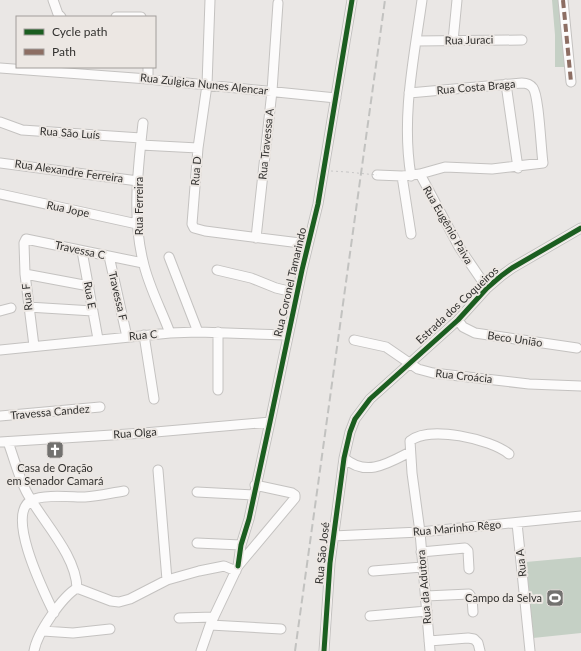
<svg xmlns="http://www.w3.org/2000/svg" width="581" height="651" font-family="Lato,sans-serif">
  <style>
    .green { fill: #c5d0c5 }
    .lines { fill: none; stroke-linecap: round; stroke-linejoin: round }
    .minor-casing { stroke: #c4c2c0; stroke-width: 11 }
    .path { stroke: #c8c7c7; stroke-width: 1; stroke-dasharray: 2 3; stroke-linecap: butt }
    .minor { stroke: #fcfbfb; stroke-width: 9 }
    .rail { stroke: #c2c2c0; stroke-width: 2; stroke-dasharray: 8 4; stroke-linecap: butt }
    .path-bridge { stroke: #c8c7c7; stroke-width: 1; stroke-dasharray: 2 3; stroke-linecap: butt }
    .quiet { stroke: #8d6e63; stroke-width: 4; stroke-dasharray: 8 4; stroke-linecap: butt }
    .cycleway-casing { stroke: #ece7e3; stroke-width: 8 }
    .cycleway { stroke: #1b5e20; stroke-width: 5 }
    .labels { text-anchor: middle; stroke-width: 4; stroke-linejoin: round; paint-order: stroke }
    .street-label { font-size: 11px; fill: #32312f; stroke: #ece7e3 }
    .poi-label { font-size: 11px; fill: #32312f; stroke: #ece7e3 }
  </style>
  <rect width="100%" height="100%" fill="#eae7e5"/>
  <path class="green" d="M552,0H559L566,67H555V35Z
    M581,557V633L533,638L526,562Z"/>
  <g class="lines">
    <defs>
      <path id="minor" d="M53,0L58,14L61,17
        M210,0L207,85L198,148L192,224L194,228L205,231L308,244
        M563,0L571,82
        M116,17H141
        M416,41L522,40
        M453,41L457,0
        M148,67V79
        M0,68L148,79L336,98
        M506,84L518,168
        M409,93L522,83C526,83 530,84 533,88C539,96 541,150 543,163L492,169L445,167L420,174
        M0,122L22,130L141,138
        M143,123C138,168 132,217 143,261C148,285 161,309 170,333
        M141,145L198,148
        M0,163L138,181
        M377,175L402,176
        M411,176C401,117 414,58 422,0
        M0,194L137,224
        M411,234L402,176L420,174L459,247L487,288
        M256,238L272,91L278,3
        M82,251L98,339
        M109,256L127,337
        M169,257L198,332
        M217,270L251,278L276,288L297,293
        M25,274L89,286
        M28,307L93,311
        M0,311L11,308
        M458,320L463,327L475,333L577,348
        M218,332V390
        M144,335L154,399
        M354,340L386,347L418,369L433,373L529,384L581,386
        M34,346L25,274L24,243L26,239L143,263
        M0,350L170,333L198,332L287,335
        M0,416L100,407
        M0,442L144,433L270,422
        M8,442C14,458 18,475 26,491C41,520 76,554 77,588
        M344,458C366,477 387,464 410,452
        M158,470L167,580
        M197,492L254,495
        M517,523L530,651
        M333,536L420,532L581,516
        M197,543L241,545
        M421,552L465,548L468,551L469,569
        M238,566L241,545L249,519L270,422L302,270L318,204L352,0
        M373,571L422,567
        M77,588L111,601L119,602L130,599L167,580L199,571L224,566L236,571
        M426,596L469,594L472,598L473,612
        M54,613C45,594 4,513 32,500C44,494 71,497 85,497C98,496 111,493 124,491
        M370,616L427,611
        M179,618L214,617
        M210,625L281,629
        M43,631L73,633L110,629
        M429,641L468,638L474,639L478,643L480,651
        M34,651C37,633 62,597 77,588
        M201,651L210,625L238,566L295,498V495L292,493L255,485
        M324,651L330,563L344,458L350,432L355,419L370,399L458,320L487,288L501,276L512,268L581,228
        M430,651L420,532L412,473L410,441C429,425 491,439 509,454"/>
    </defs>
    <use href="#minor" class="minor-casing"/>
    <path class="path" d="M331,171L347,172"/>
    <use href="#minor" class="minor"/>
    <path class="rail" d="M295,651L385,0"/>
    <path class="path-bridge" d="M347,172L377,175"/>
    <path class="quiet" d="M563,0L571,82"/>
    <defs>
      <path id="cycleway" d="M238,566L241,545L249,519L270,422L302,270L318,204L352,0
        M324,651L330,563L344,458L350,432L355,419L370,399L458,320L487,288L501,276L512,268L581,228"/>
    </defs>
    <use href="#cycleway" class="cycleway-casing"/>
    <use href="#cycleway" class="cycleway"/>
  </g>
  <defs>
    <symbol id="church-square" viewBox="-11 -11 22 22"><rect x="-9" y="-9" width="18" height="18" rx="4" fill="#72716f" stroke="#ece7e3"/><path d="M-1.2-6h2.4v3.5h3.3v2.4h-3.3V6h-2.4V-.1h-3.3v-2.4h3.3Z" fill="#fff"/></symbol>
    <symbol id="stadium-square" viewBox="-11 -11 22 22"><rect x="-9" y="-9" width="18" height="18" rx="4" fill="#72716f" stroke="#ece7e3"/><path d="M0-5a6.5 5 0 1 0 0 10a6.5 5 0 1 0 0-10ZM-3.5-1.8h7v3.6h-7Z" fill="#fff"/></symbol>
  </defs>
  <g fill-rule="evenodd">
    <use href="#church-square" x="45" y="440" width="20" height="20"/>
    <use href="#stadium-square" x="545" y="588" width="20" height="20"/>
  </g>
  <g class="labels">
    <g class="street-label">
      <text transform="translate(469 40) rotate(-1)" y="4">Rua Juraci</text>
      <text transform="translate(204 84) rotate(6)" y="4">Rua Zulgica Nunes Alencar</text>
      <text transform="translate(476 87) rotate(-5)" y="4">Rua Costa Braga</text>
      <text transform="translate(70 133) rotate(4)" y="4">Rua São Luís</text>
      <text transform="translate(266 144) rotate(-84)" y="4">Rua Travessa A</text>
      <text transform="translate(69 171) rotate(8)" y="4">Rua Alexandre Ferreira</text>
      <text transform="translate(196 171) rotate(-85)" y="4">Rua D</text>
      <text transform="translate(139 206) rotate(-90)" y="4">Rua Ferreira</text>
      <text transform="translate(68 209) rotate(12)" y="4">Rua Jope</text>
      <text transform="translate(448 225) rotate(60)" y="4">Rua Eugênio Paiva</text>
      <text transform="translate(80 250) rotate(12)" y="4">Travessa C</text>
      <text transform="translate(290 282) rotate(-77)" y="4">Rua Coronel Tamarindo</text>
      <text transform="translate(90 295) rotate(80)" y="4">Rua E</text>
      <text transform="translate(118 296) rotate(77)" y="4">Travessa F</text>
      <text transform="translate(27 297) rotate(-96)" y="4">Rua F</text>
      <text transform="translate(457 305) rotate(-43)" y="4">Estrada dos Coqueiros</text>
      <text transform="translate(143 335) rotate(-5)" y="4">Rua C</text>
      <text transform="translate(515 339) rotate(8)" y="4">Beco União</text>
      <text transform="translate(464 376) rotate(6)" y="4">Rua Croácia</text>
      <text transform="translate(50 412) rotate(-5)" y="4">Travessa Candez</text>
      <text transform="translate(135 433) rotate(-4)" y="4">Rua Olga</text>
      <text transform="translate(457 528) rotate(-5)" y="4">Rua Marinho Rêgo</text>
      <text transform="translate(322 553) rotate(-84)" y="4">Rua São José</text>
      <text transform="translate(521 563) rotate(-96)" y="4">Rua A</text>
      <text transform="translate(424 587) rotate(-95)" y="4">Rua da Adutora</text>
    </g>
    <g class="poi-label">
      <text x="55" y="472">Casa de Oração<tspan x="55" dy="13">em Senador Camará</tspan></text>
      <text x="542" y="602" text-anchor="end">Campo da Selva</text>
    </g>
  </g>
  <rect x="16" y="16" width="140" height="52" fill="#ece7e3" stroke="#a29e9b"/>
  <rect x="24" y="29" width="20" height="6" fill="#1b5e20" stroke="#a29e9b"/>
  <text x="52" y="36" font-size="12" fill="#32312f">Cycle path</text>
  <rect x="24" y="49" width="20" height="6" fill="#8d6e63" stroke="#a29e9b"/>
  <text x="52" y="56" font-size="12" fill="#32312f">Path</text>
</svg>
